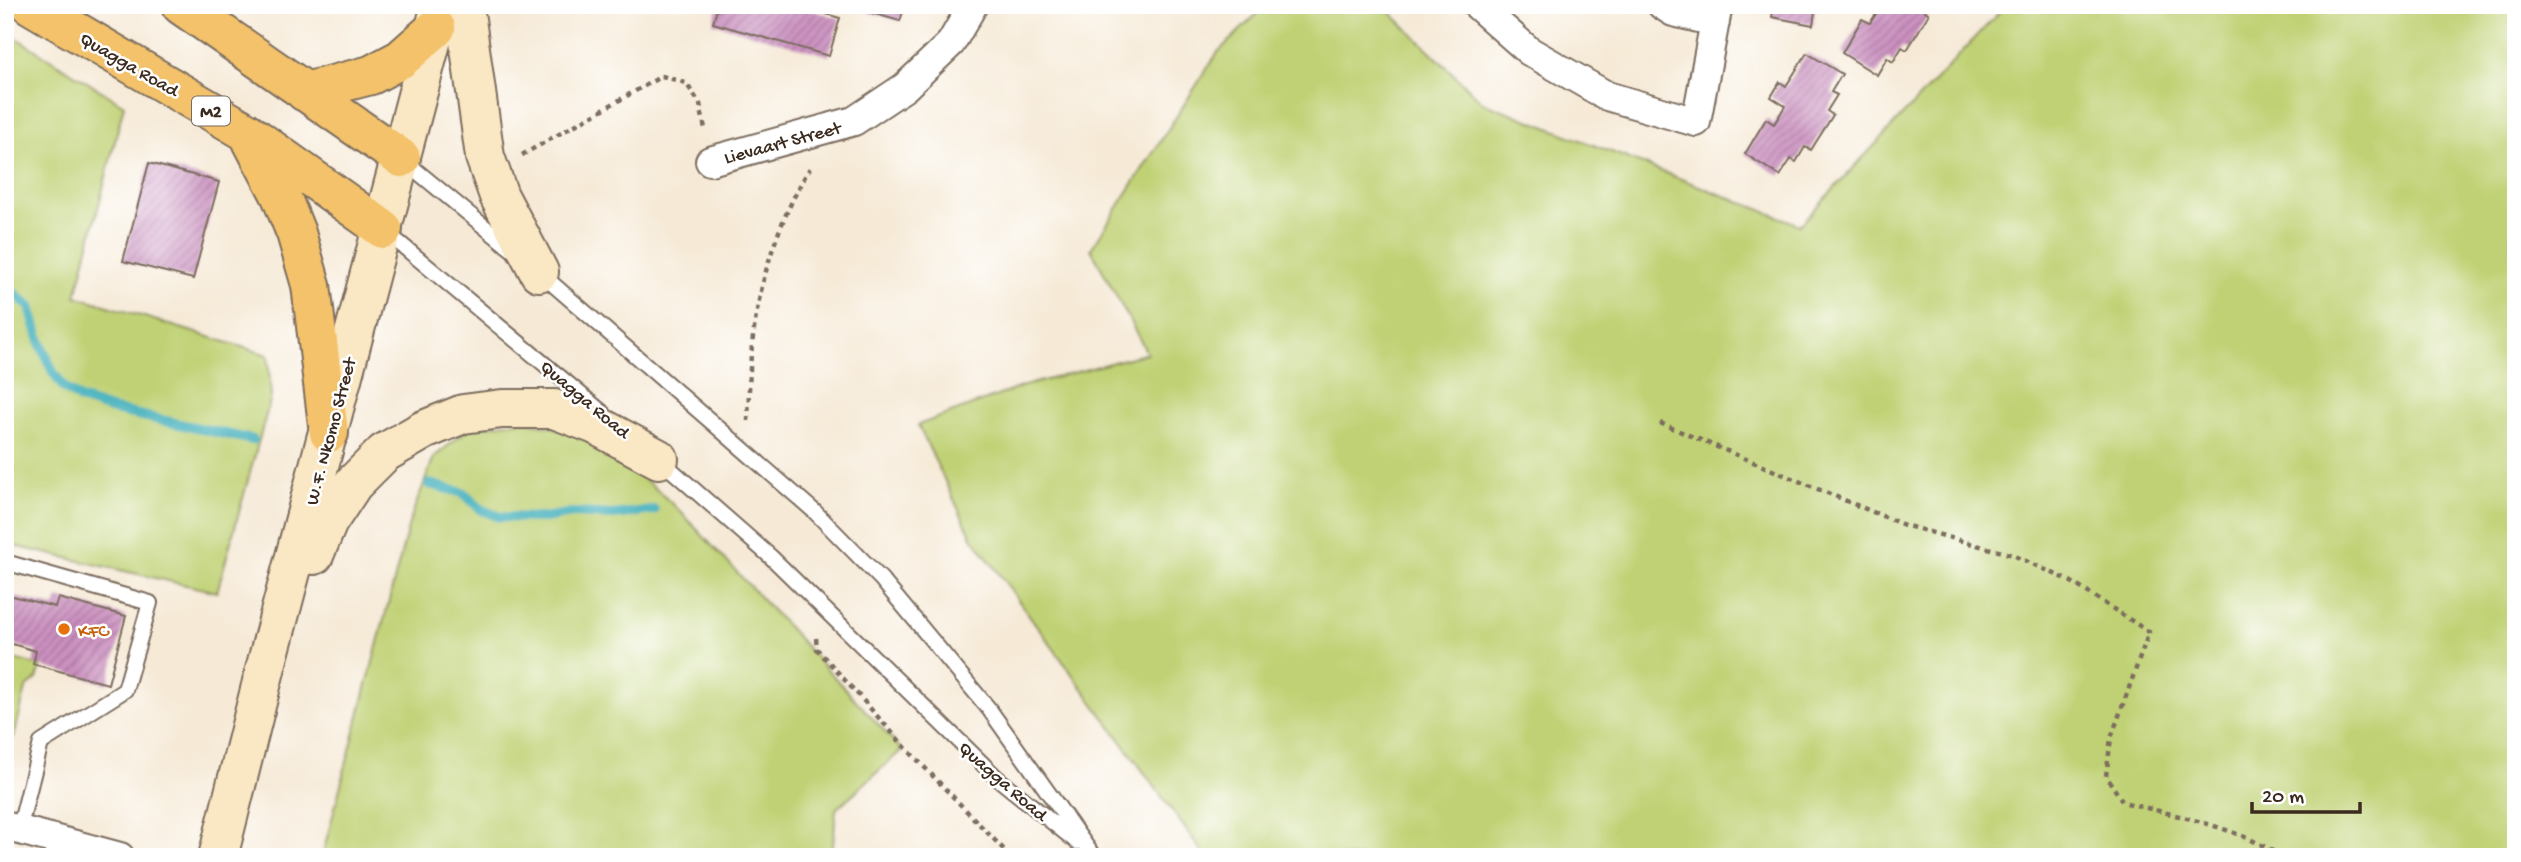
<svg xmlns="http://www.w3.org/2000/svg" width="2521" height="862" font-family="'Gochi Hand',sans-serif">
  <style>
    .grass { fill: #c0d174; stroke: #7e7e49; stroke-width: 2 }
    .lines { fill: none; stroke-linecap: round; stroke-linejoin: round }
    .stream { stroke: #3dadb9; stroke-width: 10 }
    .building { fill: url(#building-hatch) }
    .lane-casing { stroke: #7c6d5f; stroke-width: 18 }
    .street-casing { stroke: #7c6d5f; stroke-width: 32 }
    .secondary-casing { stroke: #7c6d5f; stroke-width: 42 }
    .primary-casing { stroke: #7c6d5f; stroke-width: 42 }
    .path { stroke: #7c6d5f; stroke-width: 4.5; stroke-dasharray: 5 5; stroke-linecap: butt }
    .lane { stroke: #fff; stroke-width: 14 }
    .street { stroke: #fff; stroke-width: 28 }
    .secondary { stroke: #fae7c3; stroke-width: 38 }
    .primary { stroke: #f3c26a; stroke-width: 38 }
    .food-dot { fill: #e8710a; stroke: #fff; stroke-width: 2.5 }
    .labels { text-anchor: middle; stroke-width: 5; stroke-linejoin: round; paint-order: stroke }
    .shield { fill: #fff; stroke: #766a62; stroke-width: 2 }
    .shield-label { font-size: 18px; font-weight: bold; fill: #3b2a1e }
    .street-label { font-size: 19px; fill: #3b2a1e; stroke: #fff }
    .food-label { font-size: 19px; fill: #c56008; stroke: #fff; text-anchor: start }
  </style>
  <defs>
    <pattern id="building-hatch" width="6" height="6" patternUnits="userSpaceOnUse" patternTransform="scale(1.75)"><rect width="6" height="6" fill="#cb90c0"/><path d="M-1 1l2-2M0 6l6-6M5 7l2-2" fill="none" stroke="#a6769b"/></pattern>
  </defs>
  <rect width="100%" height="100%" fill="#fff"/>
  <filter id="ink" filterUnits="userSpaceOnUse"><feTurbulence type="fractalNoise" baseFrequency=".0143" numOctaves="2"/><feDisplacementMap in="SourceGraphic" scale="14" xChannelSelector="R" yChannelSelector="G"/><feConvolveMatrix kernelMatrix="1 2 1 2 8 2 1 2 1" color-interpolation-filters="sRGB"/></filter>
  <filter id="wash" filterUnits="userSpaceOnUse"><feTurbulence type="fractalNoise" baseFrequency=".00686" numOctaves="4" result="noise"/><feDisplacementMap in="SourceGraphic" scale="28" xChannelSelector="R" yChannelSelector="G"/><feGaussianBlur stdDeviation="1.57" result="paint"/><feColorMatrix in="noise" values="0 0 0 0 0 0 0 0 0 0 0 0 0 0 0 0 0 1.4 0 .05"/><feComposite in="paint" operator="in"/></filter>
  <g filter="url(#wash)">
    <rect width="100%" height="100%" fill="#f6ead7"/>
    <path class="grass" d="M1266,5H1383L1482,102L1800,225L2006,5H2516V857H1206L972,537L918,425L1024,386L1147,353L1091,249L1218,52Z
      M5,31L124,105L76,296L268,355L271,397L217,592L5,544Z
      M521,421L566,430L608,445L680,511L902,750L836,809L832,857H322L410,520L434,457L470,428Z
      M5,657L41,666L37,679L26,688L14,737L5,735Z"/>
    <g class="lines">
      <path class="stream" d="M2516,235V249
        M5,285L30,307L41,345L53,372L64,388L80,399L110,409L253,440
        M429,484L463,493L482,510L500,517L544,518L572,513L613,515L654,510"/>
    </g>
    <g id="blocks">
      <path class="building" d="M718,5H794L840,18L829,56L713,23Z
        M843,5H905L900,21Z
        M1774,5H1816L1813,25L1772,17Z
        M1882,5H1927L1924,10L1929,14L1907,50L1902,47L1893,62L1887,58L1877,75L1842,53L1862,19L1870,23Z
        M1807,53L1842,74L1831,92L1837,95L1827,111L1833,115L1811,150L1805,147L1796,162L1791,159L1780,176L1745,154L1766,119L1774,124L1785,106L1771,97L1780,82L1786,86Z
        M149,163L219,182L193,279L123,261Z
        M5,594L55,607L58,598L126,616L108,684L33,664L36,651L5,642Z"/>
    </g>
  </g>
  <g filter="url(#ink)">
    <use href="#blocks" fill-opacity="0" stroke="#7c6d5f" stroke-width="2"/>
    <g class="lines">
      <defs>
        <path id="lane" d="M402,159L514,251
          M385,231L603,413
          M540,273L814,511L881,579L989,709L1094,857
          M659,459L771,557L996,777L1077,842
          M5,562L150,603L125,690L41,743L19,830"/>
        <path id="street" d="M1477,5L1529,51L1607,96L1696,122L1718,5
          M1662,5L1673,12L1715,22
          M710,161L854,121L905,87L951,43L973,5
          M5,826L120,857"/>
        <path id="secondary" d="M464,5L485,157L499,196L539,272
          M314,555L328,522L353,484L384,453L424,430L463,414L502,409H554L596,425L659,459
          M218,857L266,666L441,5"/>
        <path id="primary" d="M31,5L247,132L383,229
          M181,5L401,158
          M305,92L371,75L401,59L436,28
          M252,141L281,196L296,233L311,285L329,433"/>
      </defs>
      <use href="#lane" class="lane-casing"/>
      <use href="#street" class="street-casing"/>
      <use href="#secondary" class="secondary-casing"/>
      <use href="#primary" class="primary-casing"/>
      <path class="path" d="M522,155L662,76L686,83L700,104L705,129
        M748,421C749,396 749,371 752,346C758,285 778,220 810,168
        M1660,423L1904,525L2013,555L2070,581L2149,632L2111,738L2106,776L2123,802C2176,816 2236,826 2282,857
        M816,638L817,649L905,747L1011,857"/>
      <use href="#lane" class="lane"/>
      <use href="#street" class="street"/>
      <use href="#secondary" class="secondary"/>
      <use href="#primary" class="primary"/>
    </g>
  </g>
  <circle class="food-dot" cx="64" cy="629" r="7"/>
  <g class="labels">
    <rect class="shield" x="192" y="96.5" width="38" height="29" rx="5"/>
    <g class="shield-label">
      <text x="211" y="117">M2</text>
    </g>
    <g class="street-label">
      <text transform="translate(130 63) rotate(30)" y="7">Quagga Road</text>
      <text transform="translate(782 141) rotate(-15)" y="7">Lievaart Street</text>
      <text transform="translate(586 398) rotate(40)" y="7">Quagga Road</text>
      <text transform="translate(329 431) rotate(-75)" y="7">W.F. Nkomo Street</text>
      <text transform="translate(1004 780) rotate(41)" y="7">Quagga Road</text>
    </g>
    <g class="food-label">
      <text x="78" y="636">KFC</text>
    </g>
  </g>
  <rect width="2521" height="862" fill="none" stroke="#fff" stroke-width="28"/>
  <path d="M2252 802v10h108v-10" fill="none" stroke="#3b2a1e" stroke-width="3.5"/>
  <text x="2262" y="802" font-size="21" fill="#3b2a1e" stroke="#ffffff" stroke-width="5" paint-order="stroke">20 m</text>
</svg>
